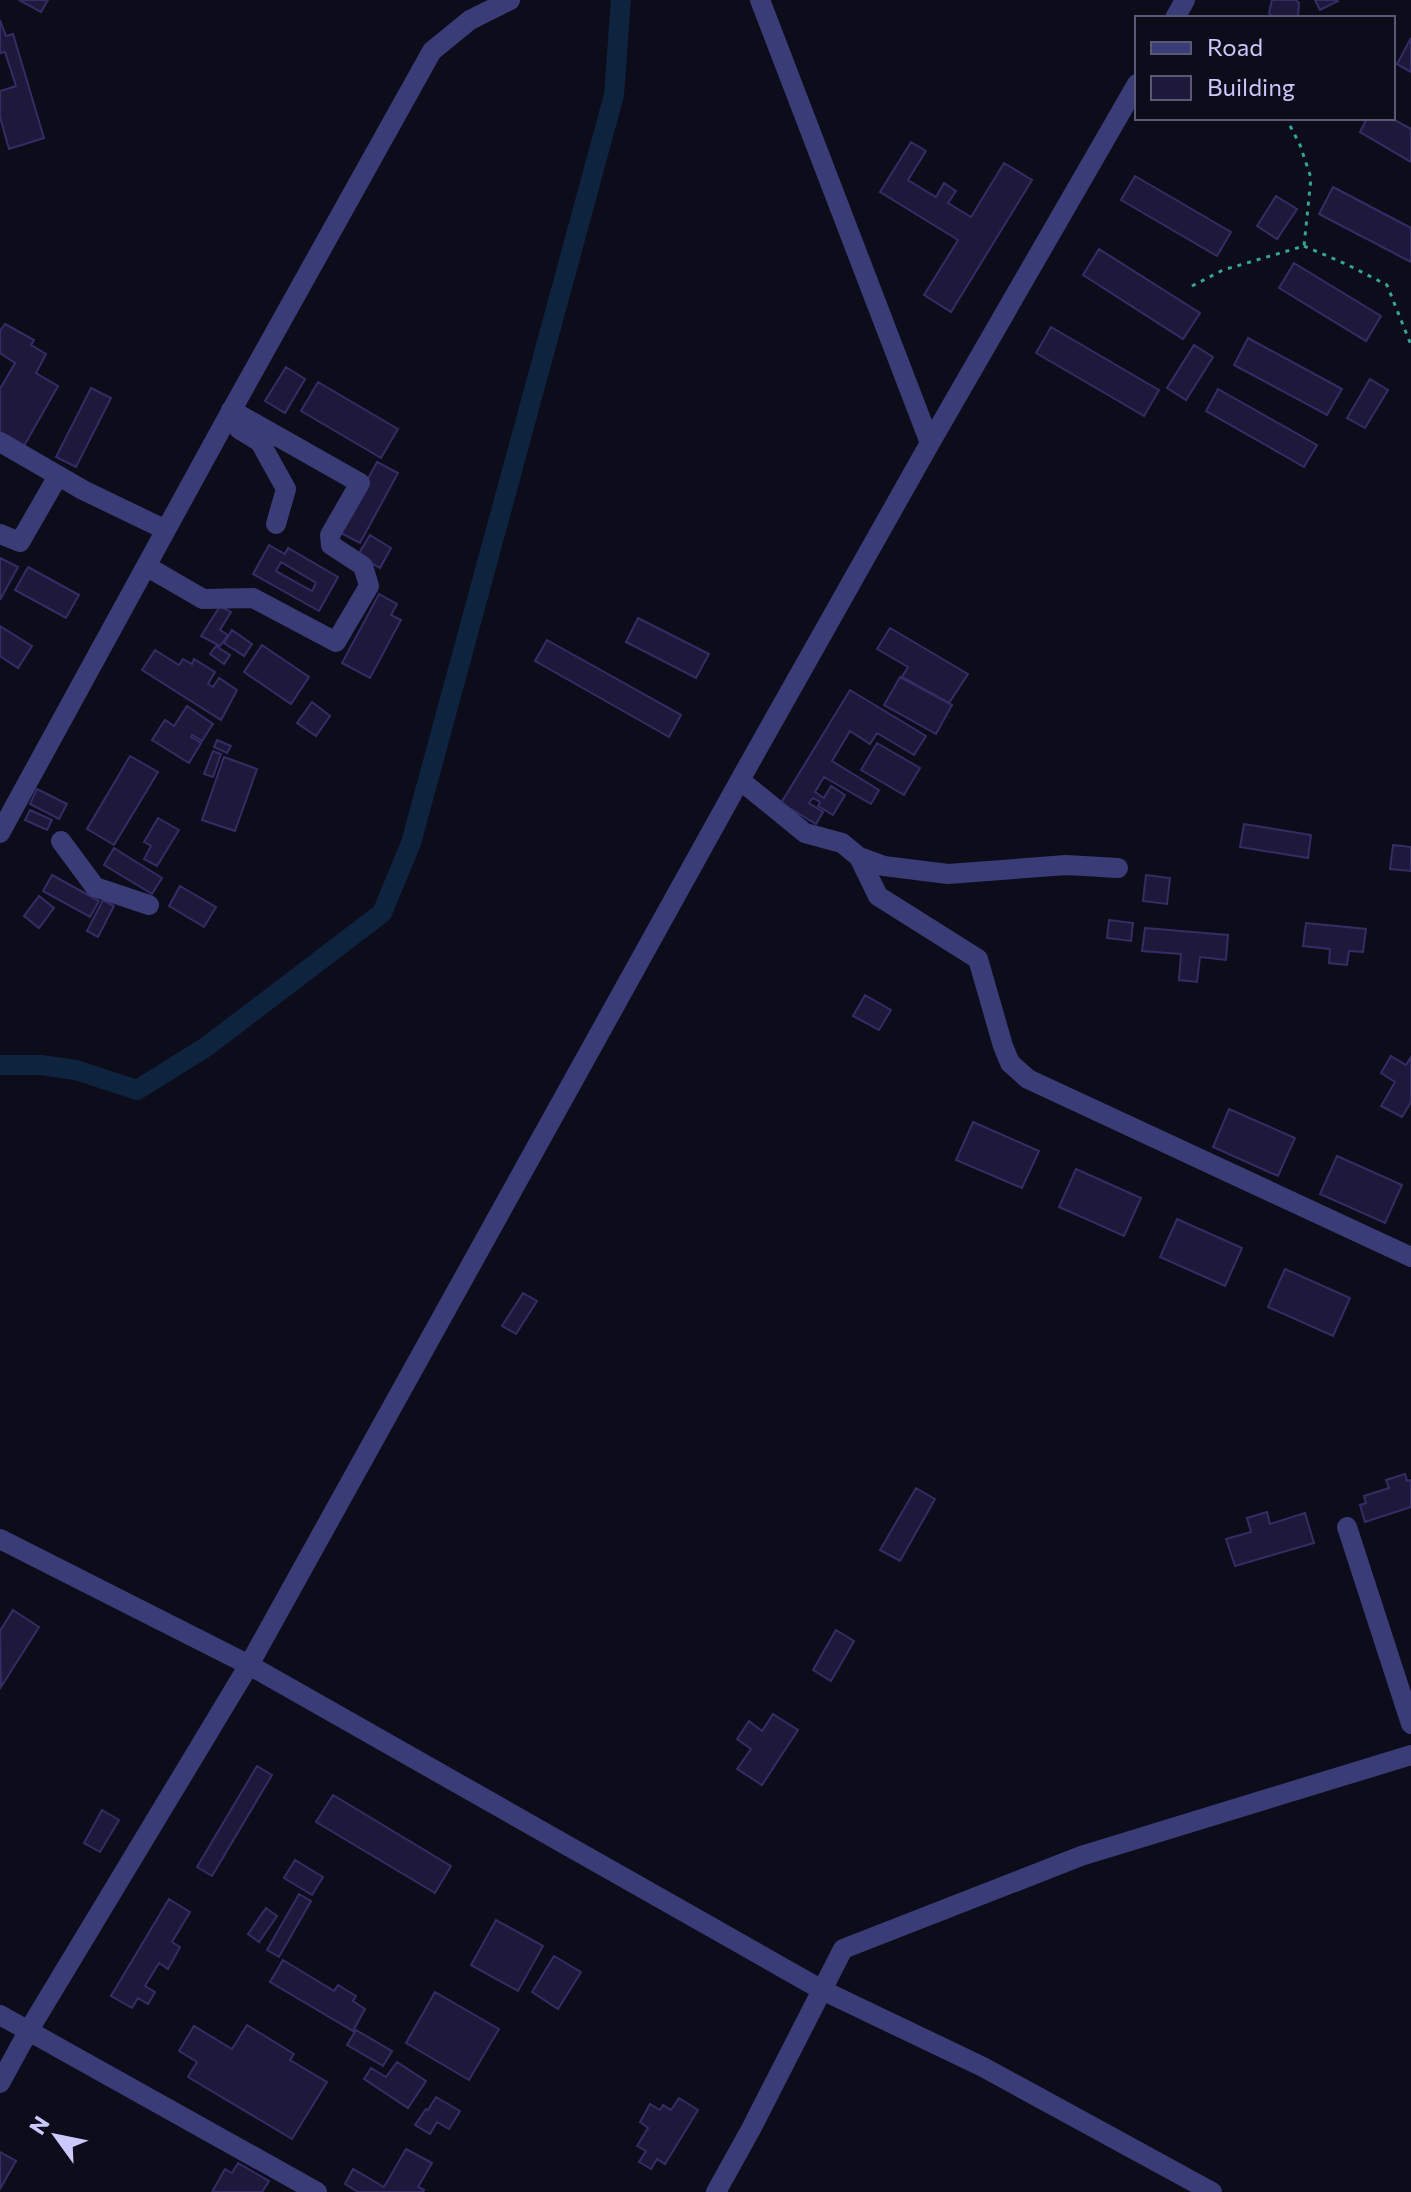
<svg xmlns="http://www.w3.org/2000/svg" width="1411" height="2192" font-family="Commissioner,sans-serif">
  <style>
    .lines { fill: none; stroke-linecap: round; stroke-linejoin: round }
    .canal { stroke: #0e233d; stroke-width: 20 }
    .building { fill: #1e193a; stroke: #342d65; stroke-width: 2; fill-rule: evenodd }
    .path { stroke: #34a596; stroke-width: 3; stroke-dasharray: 4 6; stroke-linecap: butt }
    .minor { stroke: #3a3c77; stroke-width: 20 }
  </style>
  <rect width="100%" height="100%" fill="#0d0c1b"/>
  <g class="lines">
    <path class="canal" d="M0,1065H41L76,1070L137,1090L206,1047L382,913L411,843L614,95L621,0"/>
  </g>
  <path class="building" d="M19,0H48L41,12Z
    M1272,0H1296L1299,3L1298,16L1295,18H1273L1269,13Z
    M1315,0H1337L1338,1L1320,10Z
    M0,20L6,36L13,34L44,138L9,149L0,117V91L16,86L5,52L0,53Z
    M1411,38V72L1397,64Z
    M1367,118H1391L1411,129V162L1360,132Z
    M911,142L926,151L908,180L936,197L944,183L956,191L948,203L971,217L1004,163L1032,180L951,312L924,295L958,240L880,192Z
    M1135,176L1231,232L1217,256L1121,200Z
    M1333,187L1411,228V262L1319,214Z
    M1276,196L1297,209L1277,239L1257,226Z
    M1099,249L1200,313L1183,339L1083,275Z
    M1294,263L1381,316L1366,341L1279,288Z
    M5,324L34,340L31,345L46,354L36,373L58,386L24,446L0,432V389L15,363L0,353V331Z
    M1051,327L1159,390L1144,416L1036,353Z
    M1248,338L1342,389L1327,415L1234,365Z
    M1194,345L1213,357L1186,400L1167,388Z
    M286,367L305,379L285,413L265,401Z
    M1370,379L1388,390L1365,428L1347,418Z
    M318,382L398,429L381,458L301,411Z
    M91,388L111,398L76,467L56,457Z
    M1218,389L1317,445L1304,467L1206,411Z
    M377,462L398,473L360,543L339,532Z
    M370,535L391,548L380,568L358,555Z
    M269,545L285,554L288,548L338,577L319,611L253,574ZM281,562L316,583L312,591L276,571Z
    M0,558L18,567L0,600Z
    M28,567L79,595L66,618L15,590Z
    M379,594L397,604L391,615L401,620L370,678L342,663Z
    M220,606L231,612L220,630L228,635L220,646L201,636Z
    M638,618L709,654L696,678L626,642Z
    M0,626L32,646L18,668L0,656Z
    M890,628L968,674L949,703L902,677L908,667L877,649Z
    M232,630L252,644L244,656L224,643Z
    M547,640L681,715L669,737L535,661Z
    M262,645L309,677L291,704L244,672Z
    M216,646L230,655L224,664L210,654Z
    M155,650L179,665L183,659L192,664L194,659L215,672L208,684L213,687L219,678L237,690L221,720L142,670Z
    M900,677L952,705L936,734L884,705Z
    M850,690L926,736L914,755L877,733L870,744L850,731L832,761L879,790L871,804L824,777L815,792L824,798L831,786L845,795L833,815L818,806L820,802L813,798L809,803L823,812L816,824L781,803Z
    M312,702L330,716L316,736L297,723Z
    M187,706L213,724L202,741L192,735L191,737L201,743L189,763L152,740L165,720L174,726Z
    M217,740L231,746L227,753L214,747Z
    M877,743L920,768L904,795L861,770Z
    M213,751L221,754L213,777L204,774Z
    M130,756L158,772L114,845L87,829Z
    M224,757L257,769L235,831L202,820Z
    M37,789L67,804L59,819L30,804Z
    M30,810L52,820L47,830L25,820Z
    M158,818L179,830L157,866L144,859L151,846L144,842Z
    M1244,824L1311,835L1308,858L1240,847Z
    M1393,845L1411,847V871L1390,869Z
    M114,848L162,878L152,894L104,865Z
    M52,875L99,901L90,917L43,891Z
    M1146,875L1170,878L1167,904L1143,901Z
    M180,886L216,907L204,927L169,906Z
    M39,896L54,908L39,928L24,916Z
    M103,900L114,906L98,937L87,931Z
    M1109,920L1133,923L1131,941L1107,938Z
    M1306,923L1366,929L1363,952L1349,951L1347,965L1329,963L1330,949L1303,946Z
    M1145,928L1228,935L1226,960L1200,957L1197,982L1179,980L1181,954L1142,951Z
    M865,995L891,1010L879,1030L853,1016Z
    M1391,1056L1406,1065L1411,1057V1102L1402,1117L1381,1106L1395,1082L1381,1073Z
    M1229,1109L1295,1138L1278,1176L1213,1147Z
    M973,1122L1039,1151L1022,1188L956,1160Z
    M1337,1156L1402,1185L1385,1223L1320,1194Z
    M1076,1169L1141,1198L1124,1236L1059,1207Z
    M1177,1219L1242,1248L1225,1286L1160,1257Z
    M1285,1269L1350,1298L1333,1336L1268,1307Z
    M523,1293L537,1301L516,1334L502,1326Z
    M1405,1474L1407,1481L1411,1480V1507L1365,1522L1360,1505L1366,1503L1364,1496L1389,1488L1386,1480Z
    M916,1488L935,1499L900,1561L880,1550Z
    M1267,1512L1270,1524L1305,1513L1314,1543L1235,1566L1226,1539L1251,1532L1247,1518Z
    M13,1610L39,1627L1,1687L0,1631Z
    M836,1630L854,1641L831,1681L813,1670Z
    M773,1714L798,1730L762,1785L737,1769L751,1749L737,1739L749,1721L762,1731Z
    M257,1766L272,1775L212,1876L197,1867Z
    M333,1795L451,1866L435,1893L316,1822Z
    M102,1810L119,1820L100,1852L84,1843Z
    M295,1860L323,1877L312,1895L284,1878Z
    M299,1894L311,1901L279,1957L267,1950Z
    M169,1899L190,1912L172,1942L180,1947L168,1969L159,1963L145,1986L155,1992L148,2004L138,1998L132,2008L111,1996Z
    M266,1908L277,1916L259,1942L248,1934Z
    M496,1920L543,1946L518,1991L471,1965Z
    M554,1956L581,1972L558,2009L532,1992Z
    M283,1960L334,1991L338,1985L356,1996L353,2001L365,2009L353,2031L270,1982Z
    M435,1992L499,2029L469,2080L406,2043Z
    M247,2025L294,2054L290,2060L327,2082L292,2139L188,2077L197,2062L179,2051L194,2026L232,2049Z
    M356,2030L392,2051L383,2066L347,2045Z
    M397,2062L426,2081L408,2108L364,2079L371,2068L386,2077Z
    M436,2097L460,2111L449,2129L437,2122L430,2134L415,2125L426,2109L428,2110Z
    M679,2098L698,2110L665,2164L657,2159L651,2169L639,2162L646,2151L637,2146L648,2128L640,2122L650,2104L660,2110L663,2105L671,2110Z
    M406,2149L432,2163L418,2187L424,2190L423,2192H358L345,2184L353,2169L384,2187Z
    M0,2152L16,2161L0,2189Z
    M238,2163L269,2181L262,2192H212L225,2169L232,2173Z"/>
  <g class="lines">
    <path class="path" d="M1304,246L1346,264L1387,285L1411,345
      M1192,286L1223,270L1304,246L1311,178L1300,145L1286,118"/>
    <path class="minor" d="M760,0L930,443
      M1175,18L1185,0
      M239,429L260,442L286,489L276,524
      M0,442L83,490L166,530
      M0,534L20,542L58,476
      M146,566L203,599L253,598L336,642L369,586L363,566L331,545L330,535L360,483L231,410
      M740,780L805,833L842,843L859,857L884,866L948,874L1066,865L1118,868
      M0,833L225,422L432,51L470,20L510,0
      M61,841L95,887L149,905
      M859,857L878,896L978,959L1003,1046L1010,1063L1028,1079L1411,1257
      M1347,1527L1411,1724
      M0,1539L249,1665L822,1990L983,2067L1212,2192
      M0,2015L317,2192
      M0,2083L29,2030L249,1665L740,780L930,443L1137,84
      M716,2192L751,2129L843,1949L1081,1856L1411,1755"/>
  </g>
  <rect x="1135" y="16" width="260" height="104" fill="#0d0c1b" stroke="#595875" stroke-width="2"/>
  <rect x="1151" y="42" width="40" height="12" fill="#3a3c77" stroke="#595875" stroke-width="2"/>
  <text x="1207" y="56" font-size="24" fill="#cbc9fc">Road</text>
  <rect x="1151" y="76" width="40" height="24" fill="#1e193a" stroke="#595875" stroke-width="2"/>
  <text x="1207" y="96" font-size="24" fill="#cbc9fc">Building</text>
  <g transform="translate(56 2136) rotate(303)" stroke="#0d0c1b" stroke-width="6" paint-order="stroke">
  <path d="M0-6L14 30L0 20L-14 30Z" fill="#cbc9fc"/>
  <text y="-12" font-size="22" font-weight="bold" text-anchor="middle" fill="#cbc9fc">N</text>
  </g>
</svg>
